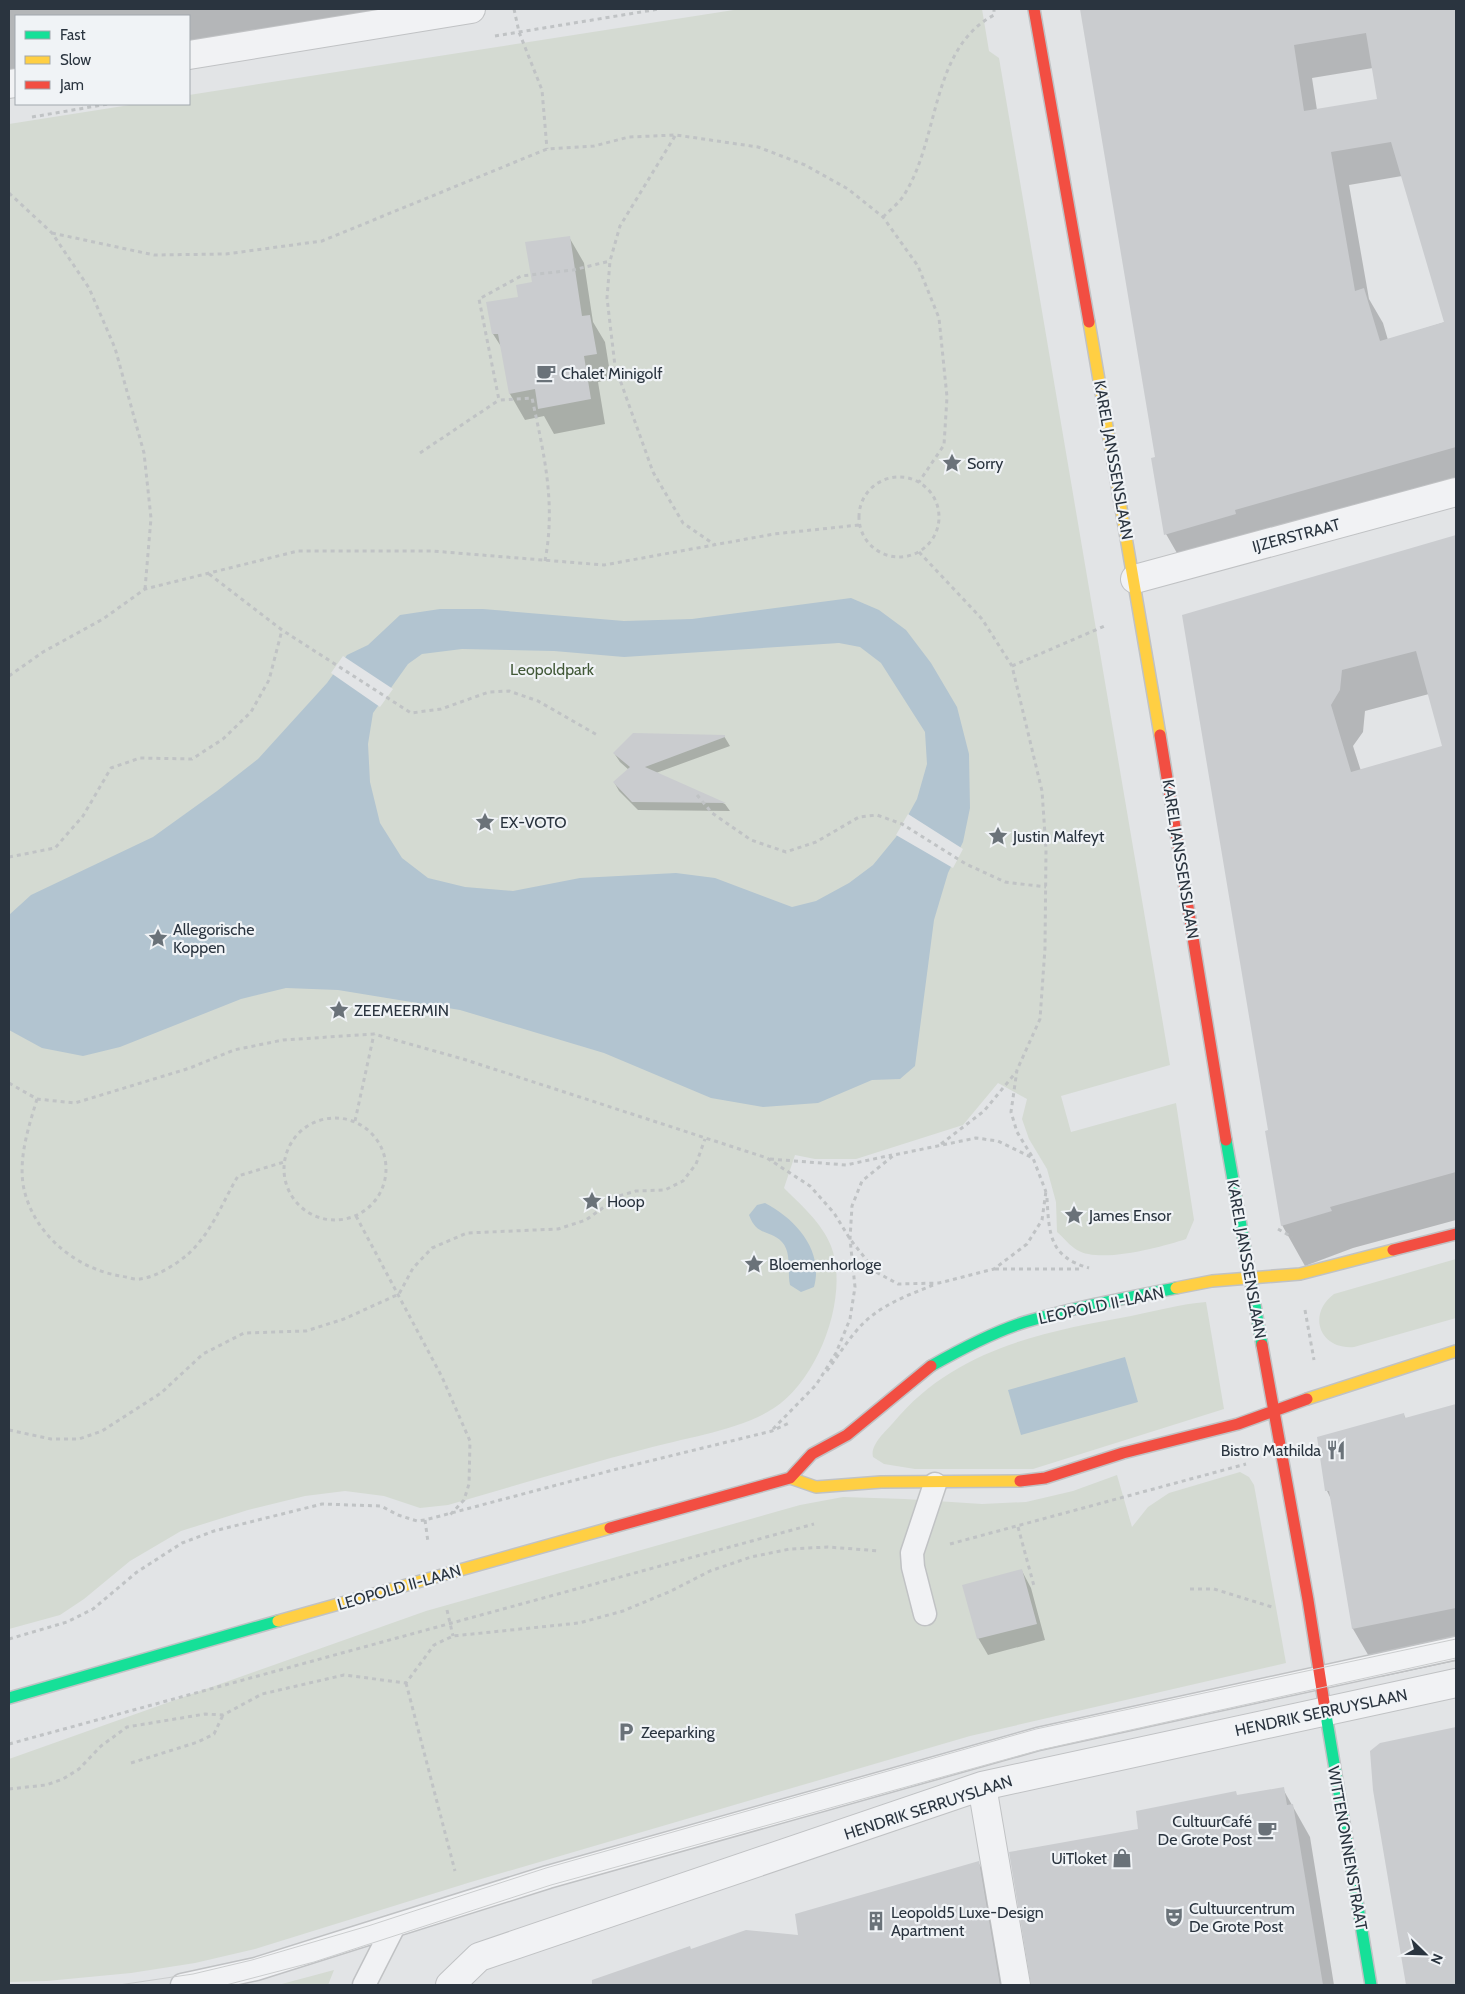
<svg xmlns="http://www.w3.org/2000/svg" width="1465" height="1994" font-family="Cabin,sans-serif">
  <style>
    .green { fill: #d4dad2 }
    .water { fill: #b2c4d0; fill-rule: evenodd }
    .pier { fill: #e2e4e6 }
    .shadow { fill: #0003; fill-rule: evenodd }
    .building { fill: #cacccf; fill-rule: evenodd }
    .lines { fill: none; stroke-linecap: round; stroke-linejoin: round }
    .lane-casing { stroke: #c0c2c4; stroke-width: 25 }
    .street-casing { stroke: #c0c2c4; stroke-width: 30 }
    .fast-casing { stroke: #c0c2c4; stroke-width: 14 }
    .slow-casing { stroke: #c0c2c4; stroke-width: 14 }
    .jam-casing { stroke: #c0c2c4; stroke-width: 14 }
    .path { stroke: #c0c3c5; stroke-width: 3; stroke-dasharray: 4 4; stroke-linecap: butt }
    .lane { stroke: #f1f2f4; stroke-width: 22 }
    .street { stroke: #f1f2f4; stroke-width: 28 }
    .fast { stroke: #16e098; stroke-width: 11 }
    .slow { stroke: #ffcf43; stroke-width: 11 }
    .jam { stroke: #f24e42; stroke-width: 11 }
    .tram { stroke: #cbcdce; stroke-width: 1 }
    .labels { text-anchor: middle; stroke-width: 4.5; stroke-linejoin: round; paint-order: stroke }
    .poi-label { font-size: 16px; fill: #2a343f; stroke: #f0f3f6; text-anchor: start }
    .street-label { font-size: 16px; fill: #2a343f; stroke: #f0f3f6 }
    .park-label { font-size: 16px; fill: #425938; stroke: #f0f3f6 }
  </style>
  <rect width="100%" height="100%" fill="#e2e4e6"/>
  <path class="green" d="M740,9H982L989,51L999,58L1170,1065L1061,1096L1071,1132L1176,1103L1194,1220L1186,1239C1162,1247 1100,1264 1077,1250C1070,1246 1064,1238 1057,1232L1056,1202L1047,1169L1029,1139L1022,1119L1027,1099L998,1083L963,1125L856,1159H815L795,1155L784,1188C801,1205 822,1223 831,1246C850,1296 818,1380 774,1408C741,1430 683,1438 645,1449C579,1466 514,1486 448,1505L420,1508L384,1496L345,1491L305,1496L248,1510L181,1531L130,1561L84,1599L60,1615L9,1629V124L136,104H189V95Z
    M1456,1259V1318L1354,1347C1319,1350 1307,1314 1334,1294Z
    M1206,1302L1224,1409L1033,1469H915L884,1464L873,1457C870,1445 885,1432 893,1423C954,1349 1042,1332 1131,1316C1155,1311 1181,1304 1206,1302Z
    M1240,1472L1249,1477L1254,1485L1286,1663L970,1736L471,1882L255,1949L195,1963L131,1973L47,1981L9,1982V1759L426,1611L800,1505L843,1497L905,1499L982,1504L1026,1502L1073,1491L1117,1475L1132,1527L1148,1507L1169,1493Z
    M334,1970L328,1985H278Z"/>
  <path class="water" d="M851,598L879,610L906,630L931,663L957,707L969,754L970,808L963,842L948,873L934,920L915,1066L900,1079L872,1080L818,1103L763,1107L711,1098L604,1053L460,1010L338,990L286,988L241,999L120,1047L83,1056L42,1048L9,1030V915L31,895L153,837L217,791L258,759L327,683L347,655L368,645L400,615L440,609H483L624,621L692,619ZM839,643L860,647L881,663L925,732L927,764L917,799L896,837L873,865L849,883L816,901L792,907L715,878L676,873L580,878L513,891L465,887L428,878L402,858L380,823L370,782L368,744L373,713L408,664L422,654L462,649L554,651L624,657Z
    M765,1203C796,1219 824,1251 814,1287L801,1292L790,1285C787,1271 792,1253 782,1242C770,1229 757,1237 749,1215L757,1205Z
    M1125,1357L1138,1402L1021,1435L1008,1390Z"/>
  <path class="pier" d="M343,656L393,689L380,707L331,673Z
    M908,814L963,849L953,868L896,835Z"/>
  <path class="shadow" d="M9,9H451L189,53V16H16V82L9,83Z
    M1081,9H1456V485L1185,567L1166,534L1157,458ZM1373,68L1379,100L1317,110L1312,78ZM1402,176L1445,322L1388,340L1383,323L1369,299L1349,185Z
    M569,237L584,263L593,322L605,342L611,379L598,382L605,424L554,434L544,416L525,420L510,394L502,348L493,334L488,303L520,298Z
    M1456,536V1220L1353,1248L1305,1266L1282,1225L1270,1130L1183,616ZM1429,694L1443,747L1361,771L1353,746L1363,732L1365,711Z
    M724,736L730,746L656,773L725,804L730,811L638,810L619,791L614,782L629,770L620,762L614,753Z
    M1456,1405V1661L1381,1677L1353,1629L1331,1499L1327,1491L1404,1415L1406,1419Z
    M1022,1571L1031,1588L1045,1640L988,1655L978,1638Z
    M1456,1728V1985H1407L1374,1790L1380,1744Z
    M1283,1789L1310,1837L1334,1985H1032L1140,1830L1237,1796Z
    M978,1862L996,1893L1012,1985H594L691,1950L799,1936Z"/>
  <path class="building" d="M1080,9H1456V447L1235,510L1236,514L1164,535L1151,458L1155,457ZM1366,33L1377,99L1304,111L1294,45ZM1391,142L1444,322L1380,341L1364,288L1355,291L1331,152Z
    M570,236L582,316L590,315L597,354L584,356L591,399L538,409L535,389L509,394L498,334H492L486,302L518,297L516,285L532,282L525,242Z
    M1456,535V1172L1330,1207L1332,1211L1281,1226L1265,1131L1268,1130L1182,615ZM1416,651L1442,746L1351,772L1331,705L1340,690L1342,670Z
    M633,733L725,735V737L645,767L726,803L632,802L613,782L630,767L613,753Z
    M1456,1404V1608L1352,1629L1329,1491H1325L1317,1437L1404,1413L1405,1418Z
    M1022,1569L1037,1624L977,1639L962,1585Z
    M1456,1727V1985H1406L1373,1790L1370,1751L1380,1743Z
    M1284,1787L1287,1805L1293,1804L1323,1985H1031L1009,1852L1138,1829L1136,1811L1236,1791L1237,1795Z
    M979,1861L1000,1985H592V1980L690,1946L691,1949L746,1930L798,1935L795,1914Z"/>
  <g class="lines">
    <defs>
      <path id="lane" d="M925,1614L913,1567L912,1553L935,1484
        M182,1985L256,1969L548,1877L1038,1739L1456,1648
        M364,1985L394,1926"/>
      <path id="street" d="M189,55L471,9
        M9,84L16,83
        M1135,579L1456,492
        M982,1786L1016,1985
        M450,1985L479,1957L982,1786L1456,1683"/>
      <path id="fast" d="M1226,1140L1262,1345
        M931,1366C961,1349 993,1332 1025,1322C1075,1307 1126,1298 1176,1288
        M9,1698L278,1621
        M1325,1709L1371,1985"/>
      <path id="slow" d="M1089,322L1160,735
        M1176,1288L1212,1281L1300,1274L1393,1250
        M1307,1399L1456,1351
        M790,1478L816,1487L881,1482L1020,1481
        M278,1621L610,1528"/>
      <path id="jam" d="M1034,9L1089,322
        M1160,735L1226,1140
        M1393,1250L1456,1234
        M1262,1345L1308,1600L1325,1709
        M1020,1481L1045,1478L1123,1453L1238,1424L1307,1399
        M610,1528L790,1478L812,1454L847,1435L931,1366"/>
    </defs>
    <use href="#lane" class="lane-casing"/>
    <use href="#street" class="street-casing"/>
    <use href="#fast" class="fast-casing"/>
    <use href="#slow" class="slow-casing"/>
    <use href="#jam" class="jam-casing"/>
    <path class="path" d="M514,9L519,32L542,90L547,149
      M495,36L659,9
      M32,117L108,104
      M675,136L620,226L610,261L607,298L615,366L653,472L683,523L715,545
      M9,193L52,233L89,288L115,348L144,453L151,518L145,589
      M883,217C890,210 899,203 904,195C940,139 930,49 994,15V9
      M52,233L154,255L226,254L322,241L547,149L594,146L629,137L676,135L758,147L805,165L848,189L883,217L918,266L939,318L947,397L944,445L919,482
      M420,453L499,400
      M859 517a40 40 0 1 1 80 0a40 40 0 1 1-80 0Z
      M919,552L982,619L1012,666L1042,791L1046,849L1045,948L1040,1019L1017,1070L1011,1112L1017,1132L1033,1158
      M545,561C556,503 544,454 532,398L499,400L479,299L521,276L573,270L610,261
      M209,574L282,630L411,713L441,709L489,692L509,691L538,701L599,736
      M1012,666L1107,625
      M9,676L43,652L103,619L145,589L298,551H432L604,565L774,534L859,525
      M697,795L712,813L751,840L786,852L816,842L859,817L877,815L902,824L966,864L1005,882L1046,887
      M9,857L55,848L83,816L111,768L140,758L192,759L223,739L251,712L269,680L282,630
      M9,1083L37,1099L75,1103L190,1068L234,1050L283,1040L374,1034L463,1059L767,1158L810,1186L834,1213L850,1239L876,1272L898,1284L939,1283L994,1269L1027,1244L1042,1220L1046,1191
      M37,1099C29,1126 19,1155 23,1184C31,1232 75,1269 121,1276C127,1277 135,1280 140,1279C156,1277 175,1265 187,1255C211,1234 222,1203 238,1176L284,1162
      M284 1169a51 51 0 1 1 102 0a51 51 0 1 1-102 0Z
      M355,1121L374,1034
      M941,1144L984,1111L1017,1071
      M770,1159L846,1165L892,1155
      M1047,1198C1049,1235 1050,1257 1089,1268
      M356,1216L442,1377L470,1441L469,1484L464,1500L450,1515
      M1278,1229L1292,1237
      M995,1269H1081
      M1305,1310L1314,1360
      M827,1371C837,1357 846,1343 857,1330C877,1306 908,1295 936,1284
      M773,1429L816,1385L836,1353L850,1319L855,1287L850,1239L852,1206L862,1181L894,1155L976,1138L998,1141L1033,1158L1046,1192
      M9,1430L51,1439H79L102,1431L161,1393L203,1354L244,1333L306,1331L344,1319L399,1294L413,1268L432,1248L467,1233L558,1229L586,1220L619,1196L636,1191L665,1190L683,1181L696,1164L705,1139
      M425,1520L428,1542
      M1018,1527L1034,1586
      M950,1544L1246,1464
      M1190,1589H1214L1272,1607
      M447,1610L453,1636
      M9,1639L67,1622L93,1609L137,1572L182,1543L214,1531L322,1504L381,1506L398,1515L417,1521L425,1520L617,1469L772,1431L791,1422
      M406,1683L455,1871
      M9,1744L814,1524
      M131,1763L198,1742L214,1734L223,1715
      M9,1789L46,1785L63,1779L79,1769L101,1746L127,1727L205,1714L223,1715L262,1694L344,1675L406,1683L434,1645L453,1636L579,1623L623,1611L671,1591L710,1571L751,1557L790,1549L828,1547L880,1551"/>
    <use href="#lane" class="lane"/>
    <use href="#street" class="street"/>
    <use href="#fast" class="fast"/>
    <use href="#slow" class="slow"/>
    <use href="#jam" class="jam"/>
    <path class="tram" d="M119,1985L193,1974L252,1960L368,1926L546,1868L1036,1729L1456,1639
      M226,1985L314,1962L551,1885L1040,1750L1456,1658"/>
  </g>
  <defs>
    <symbol id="cafe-bare" viewBox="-9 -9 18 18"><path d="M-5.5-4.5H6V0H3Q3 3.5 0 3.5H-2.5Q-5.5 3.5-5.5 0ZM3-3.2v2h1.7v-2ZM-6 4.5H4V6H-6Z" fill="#6a7279" stroke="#f0f3f6" stroke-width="2.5" paint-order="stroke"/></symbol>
    <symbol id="sight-bare" viewBox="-9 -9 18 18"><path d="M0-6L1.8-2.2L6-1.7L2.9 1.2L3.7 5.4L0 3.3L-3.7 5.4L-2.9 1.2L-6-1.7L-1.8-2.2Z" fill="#6a7279" stroke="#f0f3f6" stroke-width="2.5" paint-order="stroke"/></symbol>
    <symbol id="restaurant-bare" viewBox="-9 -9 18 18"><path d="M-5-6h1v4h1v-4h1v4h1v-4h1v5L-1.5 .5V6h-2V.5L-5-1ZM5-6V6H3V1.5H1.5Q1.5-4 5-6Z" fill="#6a7279" stroke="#f0f3f6" stroke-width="2.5" paint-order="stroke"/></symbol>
    <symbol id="parking-bare" viewBox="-9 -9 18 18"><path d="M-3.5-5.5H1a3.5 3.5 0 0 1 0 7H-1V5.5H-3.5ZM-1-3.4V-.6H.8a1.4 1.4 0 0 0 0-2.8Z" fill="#6a7279" stroke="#f0f3f6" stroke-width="2.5" paint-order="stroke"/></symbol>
    <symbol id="shop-bare" viewBox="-9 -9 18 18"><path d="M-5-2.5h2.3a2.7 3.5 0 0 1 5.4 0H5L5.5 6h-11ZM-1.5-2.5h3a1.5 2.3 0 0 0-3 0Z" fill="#6a7279" stroke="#f0f3f6" stroke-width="2.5" paint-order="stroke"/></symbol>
    <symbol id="theatre-bare" viewBox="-9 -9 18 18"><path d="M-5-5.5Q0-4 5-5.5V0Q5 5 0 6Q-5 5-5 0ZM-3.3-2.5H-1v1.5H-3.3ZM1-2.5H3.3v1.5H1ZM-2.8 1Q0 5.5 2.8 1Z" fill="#6a7279" stroke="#f0f3f6" stroke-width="2.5" paint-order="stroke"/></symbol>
    <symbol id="building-bare" viewBox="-9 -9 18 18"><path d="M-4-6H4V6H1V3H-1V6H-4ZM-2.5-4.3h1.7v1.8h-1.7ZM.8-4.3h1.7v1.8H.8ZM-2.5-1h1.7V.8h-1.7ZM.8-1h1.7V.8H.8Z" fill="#6a7279" stroke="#f0f3f6" stroke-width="2.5" paint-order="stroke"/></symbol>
  </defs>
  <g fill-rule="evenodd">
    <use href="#cafe-bare" x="532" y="359" width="28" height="28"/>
    <use href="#sight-bare" x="938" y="449" width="28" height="28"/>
    <use href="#sight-bare" x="471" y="808" width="28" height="28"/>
    <use href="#sight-bare" x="984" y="822" width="28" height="28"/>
    <use href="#sight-bare" x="144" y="924" width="28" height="28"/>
    <use href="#sight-bare" x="325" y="996" width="28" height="28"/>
    <use href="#sight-bare" x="578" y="1187" width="28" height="28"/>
    <use href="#sight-bare" x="1060" y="1201" width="28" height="28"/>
    <use href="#sight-bare" x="740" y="1250" width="28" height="28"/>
    <use href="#restaurant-bare" x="1322" y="1436" width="28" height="28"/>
    <use href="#parking-bare" x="612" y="1718" width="28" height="28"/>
    <use href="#cafe-bare" x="1253" y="1816" width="28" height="28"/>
    <use href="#shop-bare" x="1108" y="1844" width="28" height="28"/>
    <use href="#theatre-bare" x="1160" y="1903" width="28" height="28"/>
    <use href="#building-bare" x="862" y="1907" width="28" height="28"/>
  </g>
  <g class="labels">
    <g class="poi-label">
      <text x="561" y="379">Chalet Minigolf</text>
      <text x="967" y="469">Sorry</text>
      <text x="500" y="828">EX-VOTO</text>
      <text x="1013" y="842">Justin Malfeyt</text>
      <text x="173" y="935">Allegorische<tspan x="173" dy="18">Koppen</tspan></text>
      <text x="354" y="1016">ZEEMEERMIN</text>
      <text x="607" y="1207">Hoop</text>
      <text x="1089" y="1221">James Ensor</text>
      <text x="769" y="1270">Bloemenhorloge</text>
      <text x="1321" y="1456" text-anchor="end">Bistro Mathilda</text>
      <text x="641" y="1738">Zeeparking</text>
      <text x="1252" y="1827" text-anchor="end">CultuurCafé<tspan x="1252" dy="18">De Grote Post</tspan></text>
      <text x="1107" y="1864" text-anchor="end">UiTloket</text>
      <text x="1189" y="1914">Cultuurcentrum<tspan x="1189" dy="18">De Grote Post</tspan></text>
      <text x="891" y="1918">Leopold5 Luxe-Design<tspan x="891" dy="18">Apartment</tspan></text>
    </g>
    <g class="street-label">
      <text transform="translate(1114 460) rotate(80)" y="6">KAREL JANSSENSLAAN</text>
      <text transform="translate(1296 535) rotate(-15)" y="6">IJZERSTRAAT</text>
      <text transform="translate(1181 859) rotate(81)" y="6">KAREL JANSSENSLAAN</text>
      <text transform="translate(1247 1259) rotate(80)" y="6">KAREL JANSSENSLAAN</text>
      <text transform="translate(1101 1305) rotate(-12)" y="6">LEOPOLD II-LAAN</text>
      <text transform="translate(399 1587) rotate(-16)" y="6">LEOPOLD II-LAAN</text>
      <text transform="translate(1321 1712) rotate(-12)" y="6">HENDRIK SERRUYSLAAN</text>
      <text transform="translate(928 1807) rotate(-18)" y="6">HENDRIK SERRUYSLAAN</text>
      <text transform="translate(1348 1848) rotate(80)" y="6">WITTENONNENSTRAAT</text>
    </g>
    <g class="park-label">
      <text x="552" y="675">Leopoldpark</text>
    </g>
  </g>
  <rect width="1465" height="1994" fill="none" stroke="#2a343f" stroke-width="20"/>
  <rect x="15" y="15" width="175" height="90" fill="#f0f3f6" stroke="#a1a7ad"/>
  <rect x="25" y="31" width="25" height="8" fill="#16e098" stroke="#a1a7ad"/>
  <text x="60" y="40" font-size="15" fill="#2a343f">Fast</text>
  <rect x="25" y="56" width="25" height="8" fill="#ffcf43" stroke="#a1a7ad"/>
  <text x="60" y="65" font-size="15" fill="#2a343f">Slow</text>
  <rect x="25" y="81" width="25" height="8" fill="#f24e42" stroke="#a1a7ad"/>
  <text x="60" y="90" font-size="15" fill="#2a343f">Jam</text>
  <g transform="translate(1425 1954) rotate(113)" stroke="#f0f3f6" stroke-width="4" paint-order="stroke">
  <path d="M0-4L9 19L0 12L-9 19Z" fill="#2a343f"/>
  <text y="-8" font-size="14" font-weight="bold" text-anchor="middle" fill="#2a343f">N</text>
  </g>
</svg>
